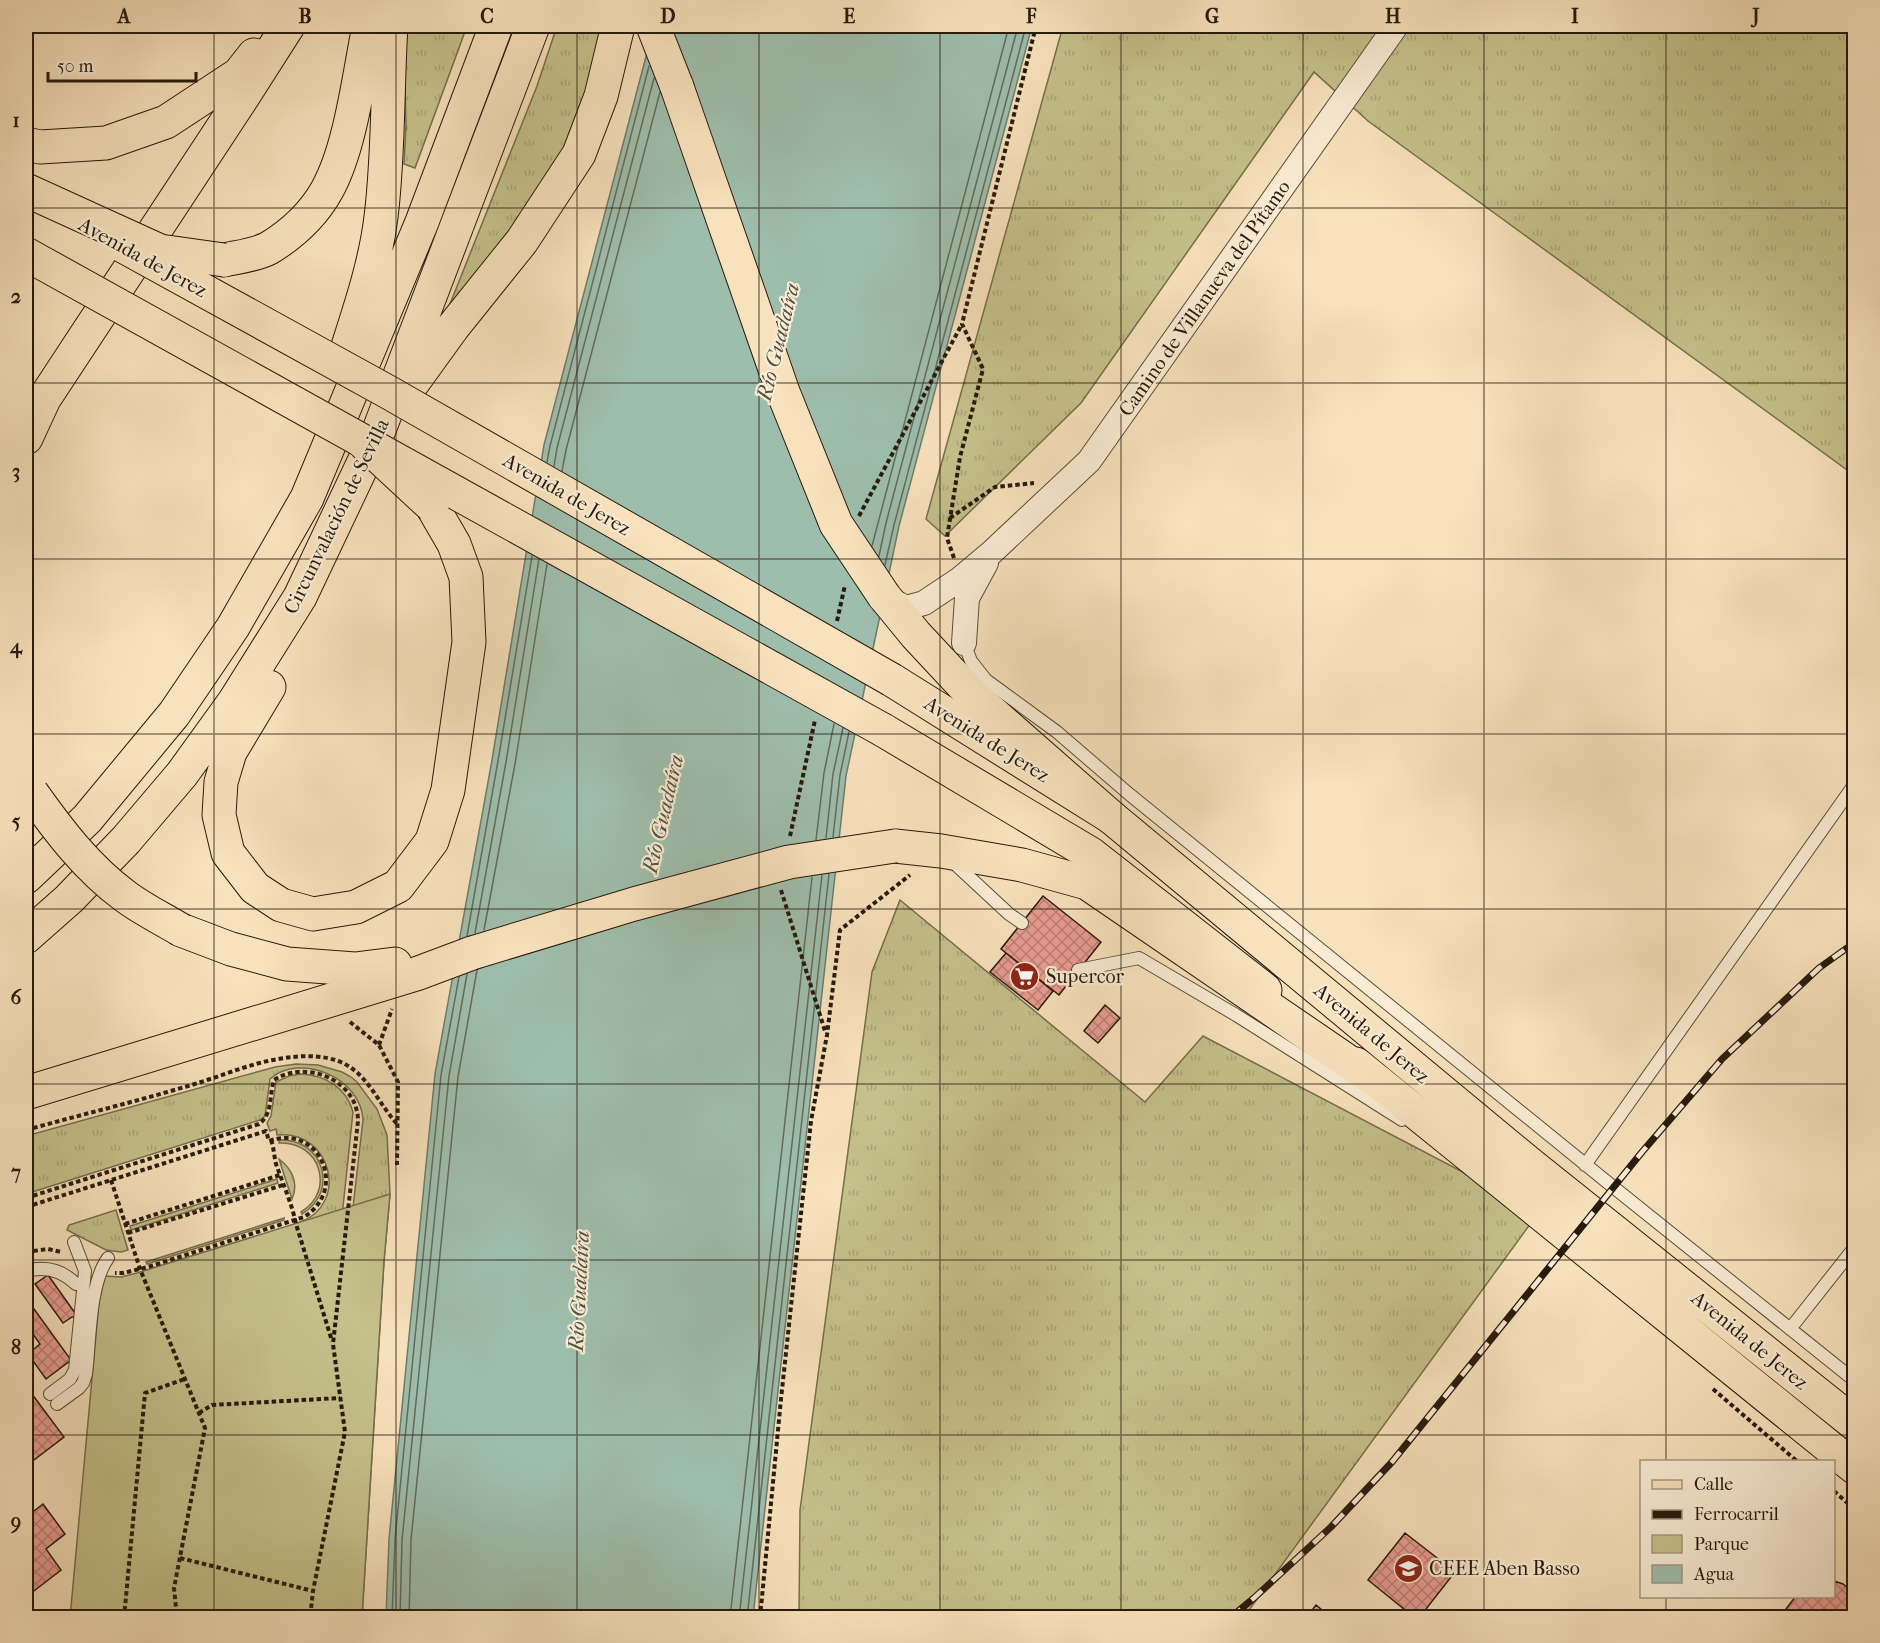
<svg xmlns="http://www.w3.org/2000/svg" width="1880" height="1643" font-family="'IM FELL French Canon',serif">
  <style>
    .grass { fill: url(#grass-tufts); stroke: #766e4c; stroke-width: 1.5 }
    .green { fill: #c5c18c; stroke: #766e4c; stroke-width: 1.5 }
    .water { fill: #9ebead; stroke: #6e7c6c; stroke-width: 1.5 }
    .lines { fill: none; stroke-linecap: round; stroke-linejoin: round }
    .shore { stroke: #626c5c; stroke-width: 1.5 }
    .building { fill: url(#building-cross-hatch); stroke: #261a0b; stroke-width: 1.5 }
    .service-casing { stroke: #5a4c38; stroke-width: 14 }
    .minor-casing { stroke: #5a4c38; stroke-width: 26 }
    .primary-casing { stroke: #261a0b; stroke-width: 35 }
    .motorway-casing { stroke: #261a0b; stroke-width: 35 }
    .path { stroke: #261a0b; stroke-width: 4; stroke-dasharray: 4.5 3; stroke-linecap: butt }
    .service { stroke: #faecd4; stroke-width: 12 }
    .minor { stroke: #faecd4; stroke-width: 24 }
    .primary { stroke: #f8e2bd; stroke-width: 33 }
    .motorway { stroke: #f8e2bd; stroke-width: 33 }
    .rail-casing { stroke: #261a0b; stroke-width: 7 }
    .rail { stroke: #faecd4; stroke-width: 4.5; stroke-dasharray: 14; stroke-linecap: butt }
    .primary-bridge-casing { stroke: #261a0b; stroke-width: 35; stroke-linecap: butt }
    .motorway-bridge-casing { stroke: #261a0b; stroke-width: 35; stroke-linecap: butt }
    .primary-bridge { stroke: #f8e2bd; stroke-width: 33 }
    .motorway-bridge { stroke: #f8e2bd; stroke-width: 33 }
    .grid { fill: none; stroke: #261a0b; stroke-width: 1.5; stroke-opacity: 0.55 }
    .labels { text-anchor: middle; stroke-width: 4.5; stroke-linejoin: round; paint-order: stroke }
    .street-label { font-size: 20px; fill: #261a0b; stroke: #faecd4 }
    .poi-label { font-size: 20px; fill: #261a0b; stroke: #faecd4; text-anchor: start }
    .water-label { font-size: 21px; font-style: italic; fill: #505344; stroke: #faecd4 }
    .neatline { fill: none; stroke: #261a0b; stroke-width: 2 }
    .grid-label { font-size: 20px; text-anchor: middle; font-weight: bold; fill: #261a0b }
  </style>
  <defs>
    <pattern id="grass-tufts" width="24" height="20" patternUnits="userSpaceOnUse" patternTransform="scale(1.5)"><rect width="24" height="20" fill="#c5c18c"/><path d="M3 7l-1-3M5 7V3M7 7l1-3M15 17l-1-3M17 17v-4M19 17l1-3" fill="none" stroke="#a9a577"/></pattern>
    <pattern id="building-cross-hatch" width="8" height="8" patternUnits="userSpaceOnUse" patternTransform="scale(1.5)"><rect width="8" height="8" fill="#ea9d93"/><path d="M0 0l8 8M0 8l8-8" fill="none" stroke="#bd7f76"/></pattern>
  </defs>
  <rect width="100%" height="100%" fill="#f8e2bd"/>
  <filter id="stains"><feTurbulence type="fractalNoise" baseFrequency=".00333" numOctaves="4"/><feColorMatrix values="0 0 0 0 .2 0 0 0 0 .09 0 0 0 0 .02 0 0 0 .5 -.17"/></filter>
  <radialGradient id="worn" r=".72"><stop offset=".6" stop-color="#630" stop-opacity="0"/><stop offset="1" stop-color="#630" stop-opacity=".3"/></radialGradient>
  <path class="grass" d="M403,26H467L415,168L404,164L406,124Z
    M557,26H609L589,96L544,191L442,324L537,86Z
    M1063,26H1854V475L1368,121L1314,72L1081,403L945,536L926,519Z
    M900,900L1145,1102L1203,1036L1539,1212L1244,1617L799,1618L800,1510L872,972Z
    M296,1064L318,1065L342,1072L351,1077L357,1082L377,1109L387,1135L390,1194L384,1261L362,1617L337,1347L363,1120C361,1078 301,1052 270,1079L265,1116L260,1120L26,1194V1136L275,1067Z
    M301,1074C325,1075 347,1088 353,1112L331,1321L300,1222C350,1204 331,1129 277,1135L276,1129L270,1131L267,1123L271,1116L276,1082L289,1076Z
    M279,1140C323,1138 340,1191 302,1214L301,1212C336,1191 320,1141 279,1143Z
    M279,1159C292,1169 299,1183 292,1199Z
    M277,1179L278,1183L131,1230L130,1226Z
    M116,1210L128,1250L121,1252L106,1250L67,1230L69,1225Z
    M284,1218V1220L147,1264L146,1262Z"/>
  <path class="green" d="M390,1194L384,1261L362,1617L70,1618L99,1302L105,1276L121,1277L137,1273Z"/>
  <path class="water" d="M654,26H1032L899,526L846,776L753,1617L386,1618L389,1539L435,1074L492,760L544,445Z"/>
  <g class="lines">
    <path class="shore" d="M547,462L550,446L649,66
      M554,466L557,448L654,78
      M562,471L566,450L660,92
      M872,546L1009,26
      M879,556L886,523L1018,26
      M885,565L894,525L1026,26
      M833,837L840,775L849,732
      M826,838L833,774L843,728
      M816,840L824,773L834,724
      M484,930L515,764L547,564
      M475,933L506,762L539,559
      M467,936L498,761L532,556
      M392,1618L395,1539L441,1075L459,977
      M400,1618L402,1540L449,1076L467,974
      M409,1618L411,1540L458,1077L477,970
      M730,1618L812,877
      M739,1618L822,875
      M747,1618L829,874"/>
  </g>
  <path class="building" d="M1043,896L1101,942L1059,995L1001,949Z
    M1006,953L1053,991L1038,1010L990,972Z
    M1105,1005L1120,1018L1098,1043L1084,1031Z
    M48,1275L75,1313V1317H72L63,1323L35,1284Z
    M26,1298L71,1360L46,1379L28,1354L40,1344L26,1324Z
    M26,1386L64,1437L26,1466Z
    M43,1504L65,1534L46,1549L61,1570L26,1597V1517Z
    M1405,1533L1455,1572L1419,1618H1415L1368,1580Z
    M1834,1581L1843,1584L1854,1593V1618H1779L1796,1596H1834Z
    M1316,1605L1332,1618H1306Z"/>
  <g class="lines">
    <defs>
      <path id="service" d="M964,643L971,661L986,680L1057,732L1129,794L1612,1186L1854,1380
        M953,862L1009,914L1022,923
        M1078,970L1139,958L1236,1015L1402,1120
        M1585,1165L1854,785
        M26,1271C45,1266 62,1270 76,1284
        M1790,1329L1854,1248
        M50,1394L70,1379L75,1370L85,1271L74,1242
        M57,1404L79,1388L83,1383L86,1374C90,1342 89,1284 108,1258"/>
      <path id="minor" d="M885,597L906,608L924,603L960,579L991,553L1089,461L1396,26
        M964,643L967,598L986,563"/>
      <path id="primary" d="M892,680L1111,817L1531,1165L1854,1423
        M883,730L1091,854L1265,990
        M1356,1064L1854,1467"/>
      <path id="motorway" d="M653,26L677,87
        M26,144L40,147L106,143L166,122L239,74L254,55
        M224,260C238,257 256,255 269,248C292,234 313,215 327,190C351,147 359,75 369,26
        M343,362C358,314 375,267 381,217C389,153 387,89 391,26
        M406,392L453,327L522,241L579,154L601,96L618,26
        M26,438L44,399L244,95L288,26
        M884,596L916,635L972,695L1111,817
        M269,687L230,752L221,782L219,815L228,853L255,888L281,905L313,914L356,907L398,886L432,841L448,790L469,642L466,577L454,544L432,506
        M895,846L941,851L1022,865L1087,883L1378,1082
        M26,877L87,819L174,714L233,627L307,498L422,222L496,26
        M181,930L231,949L287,964L355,969L395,964
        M26,937L69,899L126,840L182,774L234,702L300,597L379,430L533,26
        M26,1093L416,974L472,953"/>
    </defs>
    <use href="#service" class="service-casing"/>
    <use href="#minor" class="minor-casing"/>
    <use href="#primary" class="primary-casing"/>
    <use href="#motorway" class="motorway-casing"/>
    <path class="path" d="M859,516L962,324
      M950,518L995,487L1034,483
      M954,558L947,538L950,519L960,457L983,369L962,324L1036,26
      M837,621L845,585
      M790,836L815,720
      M781,890L825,1031
      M350,1022L379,1045L398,1082L397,1165
      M379,1045L392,1009
      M26,1130C80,1115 134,1102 188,1086C220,1077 252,1062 285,1058C304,1055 325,1055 343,1063C368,1075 379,1104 397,1124
      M271,1140C274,1148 274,1156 276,1164C283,1184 292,1204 296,1224L332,1341
      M111,1180L140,1269L205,1428L174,1588L177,1618
      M26,1198L259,1124C273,1114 269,1095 274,1080C306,1059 358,1080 358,1121L333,1344L345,1432L313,1591L310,1618
      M26,1207L266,1131L269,1141C319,1123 349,1189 304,1217L148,1267L123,1273H115
      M125,1224L280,1175
      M128,1233L283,1185
      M26,1252L48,1249L61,1252
      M1713,1389L1798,1462
      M199,1413L212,1405L340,1398
      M1834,1491L1854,1509
      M180,1558L313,1591
      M124,1618L145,1393L185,1379
      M760,1618L781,1399L811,1121L827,1035L840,930L910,875"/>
    <use href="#service" class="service"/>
    <use href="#minor" class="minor"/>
    <use href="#primary" class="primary"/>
    <use href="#motorway" class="motorway"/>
    <defs>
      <path id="rail" d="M1230,1618L1254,1598L1331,1527L1392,1462L1642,1152L1722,1059L1819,968L1854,943"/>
    </defs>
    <use href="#rail" class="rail-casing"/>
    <use href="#rail" class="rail"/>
    <defs>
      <path id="primary-bridge" d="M123,246L388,392L892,680
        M26,254L883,730"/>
      <path id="motorway-bridge" d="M677,87L783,392L836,524L884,596
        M26,190L160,251L224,260
        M364,443L432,506
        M32,793C59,831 87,868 125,896C142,909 163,919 181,930
        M472,953L634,904L789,862L895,846"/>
    </defs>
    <use href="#primary-bridge" class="primary-bridge-casing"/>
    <use href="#motorway-bridge" class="motorway-bridge-casing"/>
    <use href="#primary-bridge" class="primary-bridge"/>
    <use href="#motorway-bridge" class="motorway-bridge"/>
  </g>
  <path class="grid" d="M214,26V1618M396,26V1618M577,26V1618M759,26V1618M940,26V1618M1121,26V1618M1303,26V1618M1484,26V1618M1666,26V1462M26,208H1854M26,383H1854M26,559H1854M26,734H1854M26,909H1854M26,1084H1854M26,1260H1854M26,1435H1854M1666,1596V1618"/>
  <defs>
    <symbol id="supermarket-disc" viewBox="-11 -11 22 22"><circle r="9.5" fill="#8f2418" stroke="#faecd4"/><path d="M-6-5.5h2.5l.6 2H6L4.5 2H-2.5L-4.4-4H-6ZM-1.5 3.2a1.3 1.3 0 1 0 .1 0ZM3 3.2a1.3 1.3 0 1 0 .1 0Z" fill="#fff"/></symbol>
    <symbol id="school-disc" viewBox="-11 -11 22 22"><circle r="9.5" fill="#8f2418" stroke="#faecd4"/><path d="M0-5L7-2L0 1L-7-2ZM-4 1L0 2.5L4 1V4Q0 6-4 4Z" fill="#fff"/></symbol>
  </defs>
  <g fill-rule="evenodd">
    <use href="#supermarket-disc" x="1008" y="960" width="33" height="33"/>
    <use href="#school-disc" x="1392" y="1552" width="33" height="33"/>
  </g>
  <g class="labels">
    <g class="street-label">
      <text transform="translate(143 257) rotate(29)" y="7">Avenida de Jerez</text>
      <text transform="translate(1204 298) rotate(-55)" y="7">Camino de Villanueva del Pítamo</text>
      <text transform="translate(567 494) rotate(30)" y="7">Avenida de Jerez</text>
      <text transform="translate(336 516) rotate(-64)" y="7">Circunvalación de Sevilla</text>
      <text transform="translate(987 739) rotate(32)" y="7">Avenida de Jerez</text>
      <text transform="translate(1372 1033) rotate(40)" y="7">Avenida de Jerez</text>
      <text transform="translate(1750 1340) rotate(39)" y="7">Avenida de Jerez</text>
    </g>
    <g class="poi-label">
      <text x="1046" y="983">Supercor</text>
      <text x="1429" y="1575">CEEE Aben Basso</text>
    </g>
    <g class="water-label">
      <text transform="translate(778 342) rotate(-76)" y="7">Río Guadaíra</text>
      <text transform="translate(663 814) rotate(-77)" y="7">Río Guadaíra</text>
      <text transform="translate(579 1291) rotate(-87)" y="7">Río Guadaíra</text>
    </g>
  </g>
  <rect width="1880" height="1643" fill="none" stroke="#f8e2bd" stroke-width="66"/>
  <rect x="1640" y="1460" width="195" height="138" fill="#faecd4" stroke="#a59884" stroke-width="1.5"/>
  <rect x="1652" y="1480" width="30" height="9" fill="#f8e2bd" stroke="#a59884" stroke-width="1.5"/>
  <text x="1694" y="1490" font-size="18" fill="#261a0b">Calle</text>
  <rect x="1652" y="1510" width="30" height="9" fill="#261a0b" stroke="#a59884" stroke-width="1.5"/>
  <text x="1694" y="1520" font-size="18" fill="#261a0b">Ferrocarril</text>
  <rect x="1652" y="1535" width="30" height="18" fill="#c5c18c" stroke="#a59884" stroke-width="1.5"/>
  <text x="1694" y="1550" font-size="18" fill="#261a0b">Parque</text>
  <rect x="1652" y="1565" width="30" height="18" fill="#9ebead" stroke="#a59884" stroke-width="1.5"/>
  <text x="1694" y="1580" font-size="18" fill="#261a0b">Agua</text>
  <path d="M48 72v9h148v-9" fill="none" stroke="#261a0b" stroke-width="3"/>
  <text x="57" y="72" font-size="18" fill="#261a0b" stroke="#faecd4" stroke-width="4.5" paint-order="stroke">50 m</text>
  <rect x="33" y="33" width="1814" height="1577" class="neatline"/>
  <g class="grid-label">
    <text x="124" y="23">A</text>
    <text x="305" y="23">B</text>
    <text x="487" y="23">C</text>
    <text x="668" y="23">D</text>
    <text x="849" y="23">E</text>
    <text x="1031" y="23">F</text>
    <text x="1212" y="23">G</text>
    <text x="1393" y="23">H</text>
    <text x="1575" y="23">I</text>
    <text x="1756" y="23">J</text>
    <text x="16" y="127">1</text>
    <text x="16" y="303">2</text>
    <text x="16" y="478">3</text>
    <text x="16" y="653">4</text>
    <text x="16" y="828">5</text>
    <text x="16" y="1004">6</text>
    <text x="16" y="1179">7</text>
    <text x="16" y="1354">8</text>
    <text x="16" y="1529">9</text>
  </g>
  <rect width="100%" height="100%" filter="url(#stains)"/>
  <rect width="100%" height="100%" fill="url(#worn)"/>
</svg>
